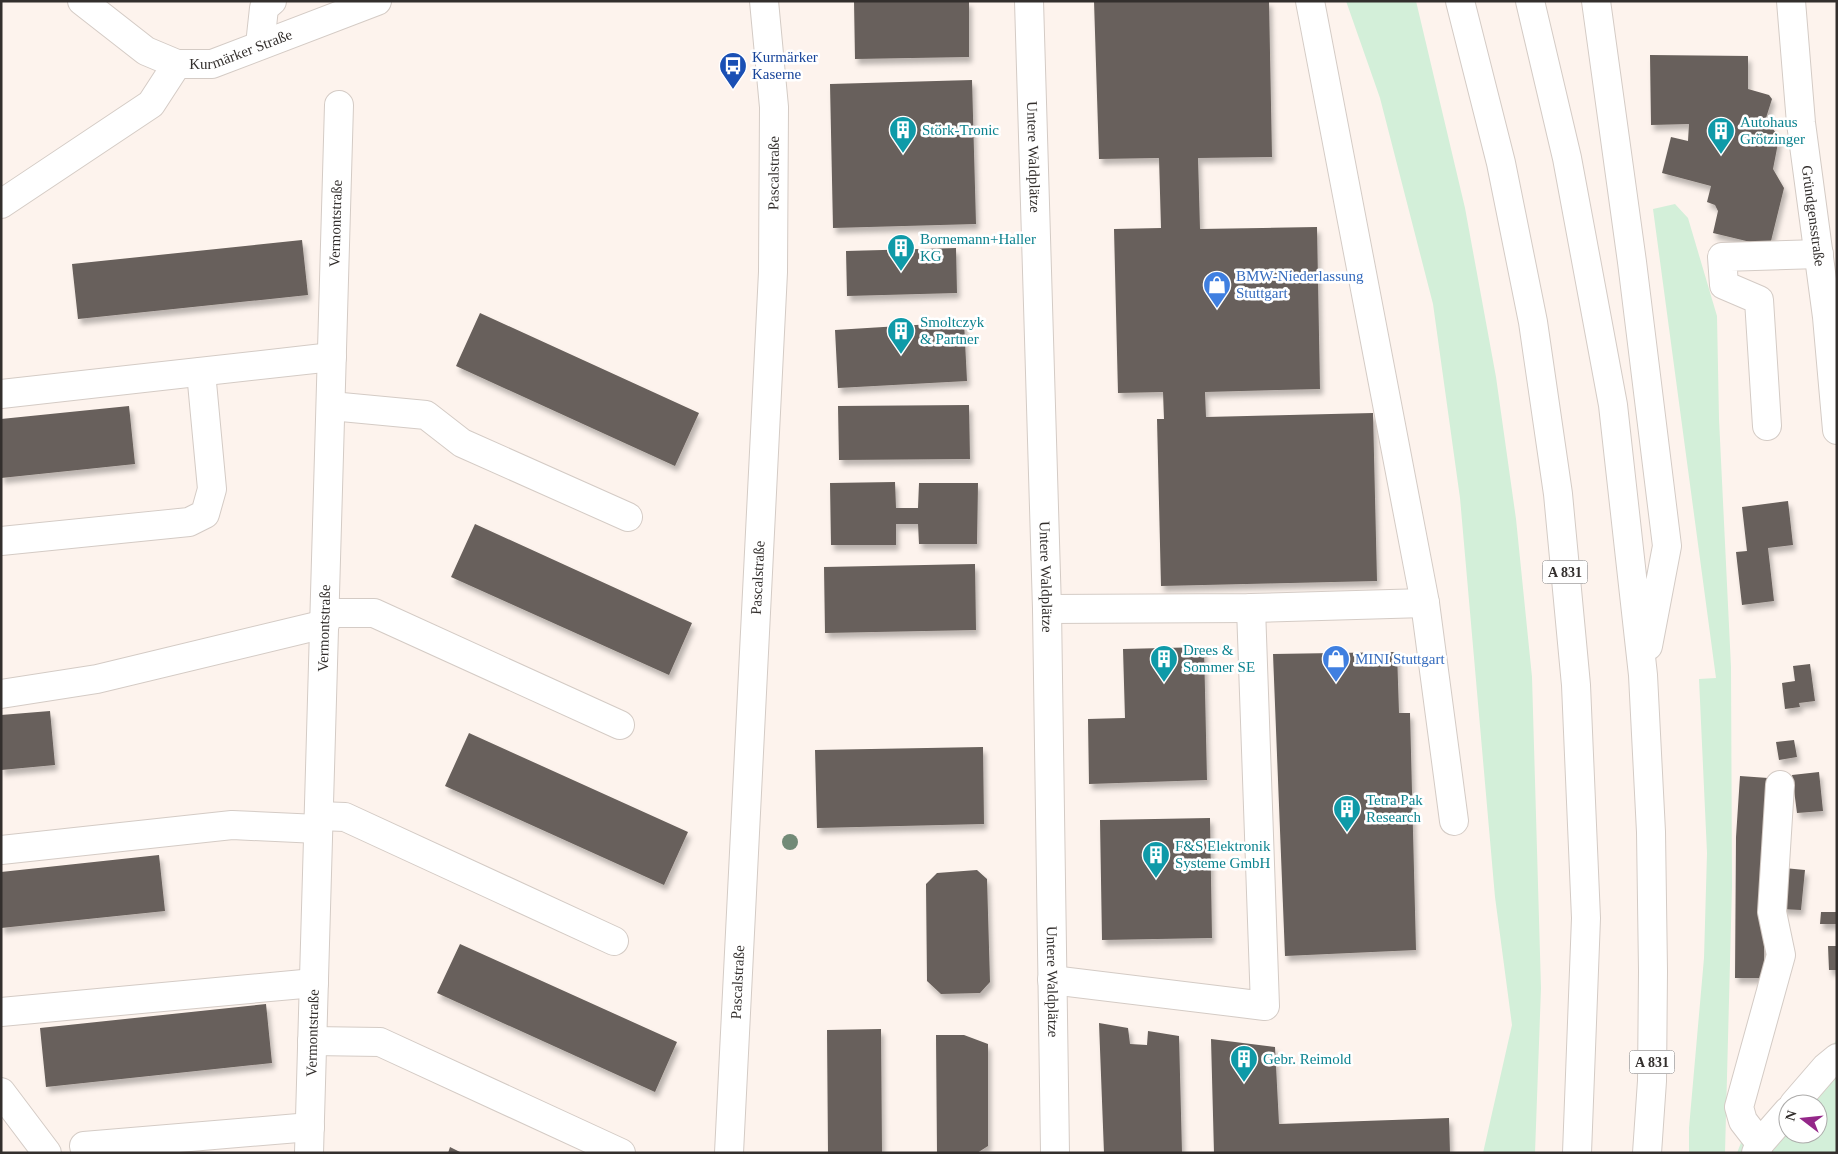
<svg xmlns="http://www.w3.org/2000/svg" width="1838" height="1154" font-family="Georgia,serif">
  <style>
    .green { fill: #d3efd9; fill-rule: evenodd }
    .building { fill: #68605b; filter: url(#shadow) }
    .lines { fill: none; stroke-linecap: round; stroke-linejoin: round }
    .minor-casing { stroke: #d4cbc5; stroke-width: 30 }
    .highway-casing { stroke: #d4cbc5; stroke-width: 30 }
    .minor { stroke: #fff; stroke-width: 28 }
    .highway { stroke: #fff; stroke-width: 28 }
    .tree { fill: #728a77 }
    .labels { text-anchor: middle; stroke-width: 5; stroke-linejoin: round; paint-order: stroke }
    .shield { fill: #fff; stroke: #706d6c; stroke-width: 1 }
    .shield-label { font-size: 14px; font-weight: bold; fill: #332f2d }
    .street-label { font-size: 15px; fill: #332f2d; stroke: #fff }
    .transit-label { font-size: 15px; fill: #164399; stroke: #fff; text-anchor: start }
    .culture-label { font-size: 15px; fill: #0d838f; stroke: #fff; text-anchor: start }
    .shop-label { font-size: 15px; fill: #366cbe; stroke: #fff; text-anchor: start }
  </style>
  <defs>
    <filter id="shadow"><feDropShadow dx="3" dy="5.5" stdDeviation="2.5" flood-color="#0004"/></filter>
  </defs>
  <rect width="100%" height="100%" fill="#fdf3ed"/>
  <path class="green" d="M1346,1H1416L1465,208L1496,377L1516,519L1532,677L1541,988L1535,1153H1483L1512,1025L1495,897L1460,498L1433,304L1380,98Z
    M1675,204L1688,218L1717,316L1719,419L1731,667L1732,886L1725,1153H1689V1128L1704,958L1707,853L1699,679L1716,678L1653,209Z
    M1837,1040V1153H1737L1742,1140ZM1788,1104H1818V1134H1788Z"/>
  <path class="building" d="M854,1H969V57L855,59Z
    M1094,1H1269L1272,157L1198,158L1200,229L1317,227L1320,389L1205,392L1206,417L1373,413L1377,581L1161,586L1157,419H1164L1163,392L1118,393L1114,229L1161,228L1159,158L1099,159Z
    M1650,55L1748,56V89L1769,95L1772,99L1766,118L1779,138L1773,169L1784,188L1771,241L1763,245L1713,233L1718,211L1715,205L1707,202L1711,186L1662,173L1671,137L1688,141L1689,124L1651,125Z
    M972,80L976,224L833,228L830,84Z
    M302,240L308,295L78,319L72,264Z
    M956,248L957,293L847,296L846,251Z
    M480,313L699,413L675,466L456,366Z
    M964,322L967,381L838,388L835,330Z
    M969,405L970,459L839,460L838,406Z
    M129,406L135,464L1,478V419Z
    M895,482L896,508H918L919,483H978L977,544H919L918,524H896V545H831L830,483Z
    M1788,501L1793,545L1768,548L1774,601L1742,605L1736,552L1747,551L1742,507Z
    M475,524L692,623L669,675L451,577Z
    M975,564L976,630L825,633L824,567Z
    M1204,647L1207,780L1089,784L1088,719L1125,718L1123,649Z
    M1397,652L1399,713H1410L1416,950L1285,956L1273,654Z
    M1810,664L1815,701L1799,703L1800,707L1785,709L1782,683L1795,681L1793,666Z
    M50,711L55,765L1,770V715Z
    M469,733L688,832L664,885L445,786Z
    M1794,740L1797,757L1779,760L1776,742Z
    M983,747L984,824L817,828L815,750Z
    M1819,772L1823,811L1797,813L1792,775Z
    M1740,776L1768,778L1764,837V978H1735L1736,837Z
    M1210,818L1212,938L1102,940L1100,820Z
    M159,855L165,911L1,928V872Z
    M1784,868L1805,870L1801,910L1781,909Z
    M977,870L987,879L990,982L980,993L941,994L927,981L926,884L937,873Z
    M1821,912H1837V924H1820Z
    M460,944L677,1042L655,1092L437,993Z
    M1828,946H1837V970H1829Z
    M266,1004L272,1063L46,1087L40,1028Z
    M1099,1023L1128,1028L1130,1044L1147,1045L1148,1031L1179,1036L1182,1153H1104Z
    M881,1029L882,1153H828L827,1030Z
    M936,1035H964L988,1044V1146L977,1153H937Z
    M1211,1039L1275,1047L1279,1124L1449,1118L1450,1153H1214Z
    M450,1147L462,1153H448Z"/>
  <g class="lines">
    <defs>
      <g id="minor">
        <path id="s1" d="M82,1L146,51L177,64H212L377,1"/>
        <path id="s2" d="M1029,1L1047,609L1055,1153"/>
        <path d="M1310,1L1425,603L1454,821"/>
        <path id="s3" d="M1791,1L1801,123L1827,317L1837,430"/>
        <path d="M260,45L264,8L272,1"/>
        <path d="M1,204L151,104L177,64"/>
        <path d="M1,394L332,357"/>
        <path d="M331,406L426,415L462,443L628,517"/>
        <path d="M1767,426L1759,300L1724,285L1722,257L1819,254"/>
        <path d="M1,541L189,522L205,514L212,489L201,372"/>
        <path d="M1047,609L1251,608L1425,603"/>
        <path d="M325,613H374L620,725"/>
        <path d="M1,694L97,679L325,624"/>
        <path d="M319,816L345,817L614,941"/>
        <path d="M1,850L232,825L318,829"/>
        <path d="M1052,980L1265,1006L1251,608"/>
        <path d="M1,1012L314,983"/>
        <path d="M312,1041L380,1042L621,1153"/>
        <path d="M1,1092L47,1153"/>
        <path d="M1794,1104L1826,1067L1837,1058"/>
        <path d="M1760,1143L1743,1121L1739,1107L1781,955L1772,912L1780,785"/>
        <path d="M84,1146L310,1127"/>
        <path id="s4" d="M309,1153L339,105"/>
        <path id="s5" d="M729,1153L773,272L774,107L764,1"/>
        <path d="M1756,1153L1760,1143L1788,1111"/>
      </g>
      <path id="highway" d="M1460,1L1501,163L1533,322L1558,494L1576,685L1586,918L1577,1153
        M1530,1L1567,158L1613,405L1643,675L1651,832L1653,971L1652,1081L1647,1153
        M1596,1L1632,262L1667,546L1648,646"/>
    </defs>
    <use href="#minor" class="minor-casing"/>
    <use href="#highway" class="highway-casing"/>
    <use href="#minor" class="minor"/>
    <use href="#highway" class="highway"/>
  </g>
  <circle class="tree" cx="790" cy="842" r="8"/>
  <defs>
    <symbol id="bus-pin" viewBox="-11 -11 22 30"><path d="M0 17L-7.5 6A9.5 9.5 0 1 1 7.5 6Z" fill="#1a4fb4" stroke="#fff"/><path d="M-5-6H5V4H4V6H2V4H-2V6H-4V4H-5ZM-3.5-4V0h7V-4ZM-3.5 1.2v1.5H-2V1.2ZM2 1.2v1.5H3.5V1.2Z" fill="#fff"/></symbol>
    <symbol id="building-pin" viewBox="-11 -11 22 30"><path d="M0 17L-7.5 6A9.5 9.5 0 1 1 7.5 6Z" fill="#0f9aa8" stroke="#fff"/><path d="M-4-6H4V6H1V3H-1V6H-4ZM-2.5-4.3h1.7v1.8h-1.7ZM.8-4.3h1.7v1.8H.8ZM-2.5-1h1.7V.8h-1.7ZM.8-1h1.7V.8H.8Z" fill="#fff"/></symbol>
    <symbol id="shop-pin" viewBox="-11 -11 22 30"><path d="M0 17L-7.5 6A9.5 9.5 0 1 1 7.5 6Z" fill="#3f7fe0" stroke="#fff"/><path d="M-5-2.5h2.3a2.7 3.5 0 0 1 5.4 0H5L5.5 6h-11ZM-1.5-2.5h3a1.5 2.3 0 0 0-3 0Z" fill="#fff"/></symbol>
  </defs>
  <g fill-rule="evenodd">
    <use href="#bus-pin" x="717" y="50" width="32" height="43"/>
    <use href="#building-pin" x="887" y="114" width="32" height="43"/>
    <use href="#building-pin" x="1705" y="115" width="32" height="43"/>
    <use href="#building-pin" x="885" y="232" width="32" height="43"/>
    <use href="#shop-pin" x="1201" y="269" width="32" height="43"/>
    <use href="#building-pin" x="885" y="315" width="32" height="43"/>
    <use href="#building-pin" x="1148" y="643" width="32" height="43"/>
    <use href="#shop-pin" x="1320" y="643" width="32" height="43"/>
    <use href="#building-pin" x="1331" y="793" width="32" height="43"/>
    <use href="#building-pin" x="1140" y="839" width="32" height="43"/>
    <use href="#building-pin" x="1228" y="1043" width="32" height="43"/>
  </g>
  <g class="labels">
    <g class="shield">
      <rect x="1542.5" y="560.5" width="45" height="23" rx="4"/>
      <rect x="1629.5" y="1050.5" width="45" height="23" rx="4"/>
    </g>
    <g class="shield-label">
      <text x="1565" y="577">A 831</text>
      <text x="1652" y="1067">A 831</text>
    </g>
    <g class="street-label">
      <text dy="5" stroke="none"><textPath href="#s1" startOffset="181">Kurmärker Straße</textPath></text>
      <text dy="5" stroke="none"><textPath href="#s2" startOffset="156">Untere Waldplätze</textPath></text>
      <text dy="5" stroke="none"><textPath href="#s5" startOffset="981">Pascalstraße</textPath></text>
      <text dy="5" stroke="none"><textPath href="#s3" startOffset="216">Gründgensstraße</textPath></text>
      <text dy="5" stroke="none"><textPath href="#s4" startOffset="930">Vermontstraße</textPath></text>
      <text dy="5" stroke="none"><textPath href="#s5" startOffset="576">Pascalstraße</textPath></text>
      <text dy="5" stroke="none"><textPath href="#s2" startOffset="576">Untere Waldplätze</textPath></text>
      <text dy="5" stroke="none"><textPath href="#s4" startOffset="525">Vermontstraße</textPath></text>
      <text dy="5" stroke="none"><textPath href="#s5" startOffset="171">Pascalstraße</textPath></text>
      <text dy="5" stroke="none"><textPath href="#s2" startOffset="981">Untere Waldplätze</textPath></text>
      <text dy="5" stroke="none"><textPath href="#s4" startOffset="120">Vermontstraße</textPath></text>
    </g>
    <g class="transit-label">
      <text x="752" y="62">Kurmärker<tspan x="752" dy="17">Kaserne</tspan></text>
    </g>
    <g class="culture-label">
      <text x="1740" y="127">Autohaus<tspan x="1740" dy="17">Grötzinger</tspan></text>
      <text x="922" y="135">Störk-Tronic</text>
      <text x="920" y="244">Bornemann+Haller<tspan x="920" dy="17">KG</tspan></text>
      <text x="920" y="327">Smoltczyk<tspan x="920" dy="17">&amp; Partner</tspan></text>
      <text x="1183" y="655">Drees &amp;<tspan x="1183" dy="17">Sommer SE</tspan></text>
      <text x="1366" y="805">Tetra Pak<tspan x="1366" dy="17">Research</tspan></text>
      <text x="1175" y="851">F&amp;S Elektronik<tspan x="1175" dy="17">Systeme GmbH</tspan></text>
      <text x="1263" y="1064">Gebr. Reimold</text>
    </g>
    <g class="shop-label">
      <text x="1236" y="281">BMW-Niederlassung<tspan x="1236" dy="17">Stuttgart</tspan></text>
      <text x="1355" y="664">MINI Stuttgart</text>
    </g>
  </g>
  <rect width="1838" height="1154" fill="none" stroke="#332f2d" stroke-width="5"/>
  <g transform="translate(1803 1119) rotate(286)"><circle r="24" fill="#ffffff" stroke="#adacab"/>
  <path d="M0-4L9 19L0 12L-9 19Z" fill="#942789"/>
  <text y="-8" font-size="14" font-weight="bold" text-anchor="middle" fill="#332f2d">N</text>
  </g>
</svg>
